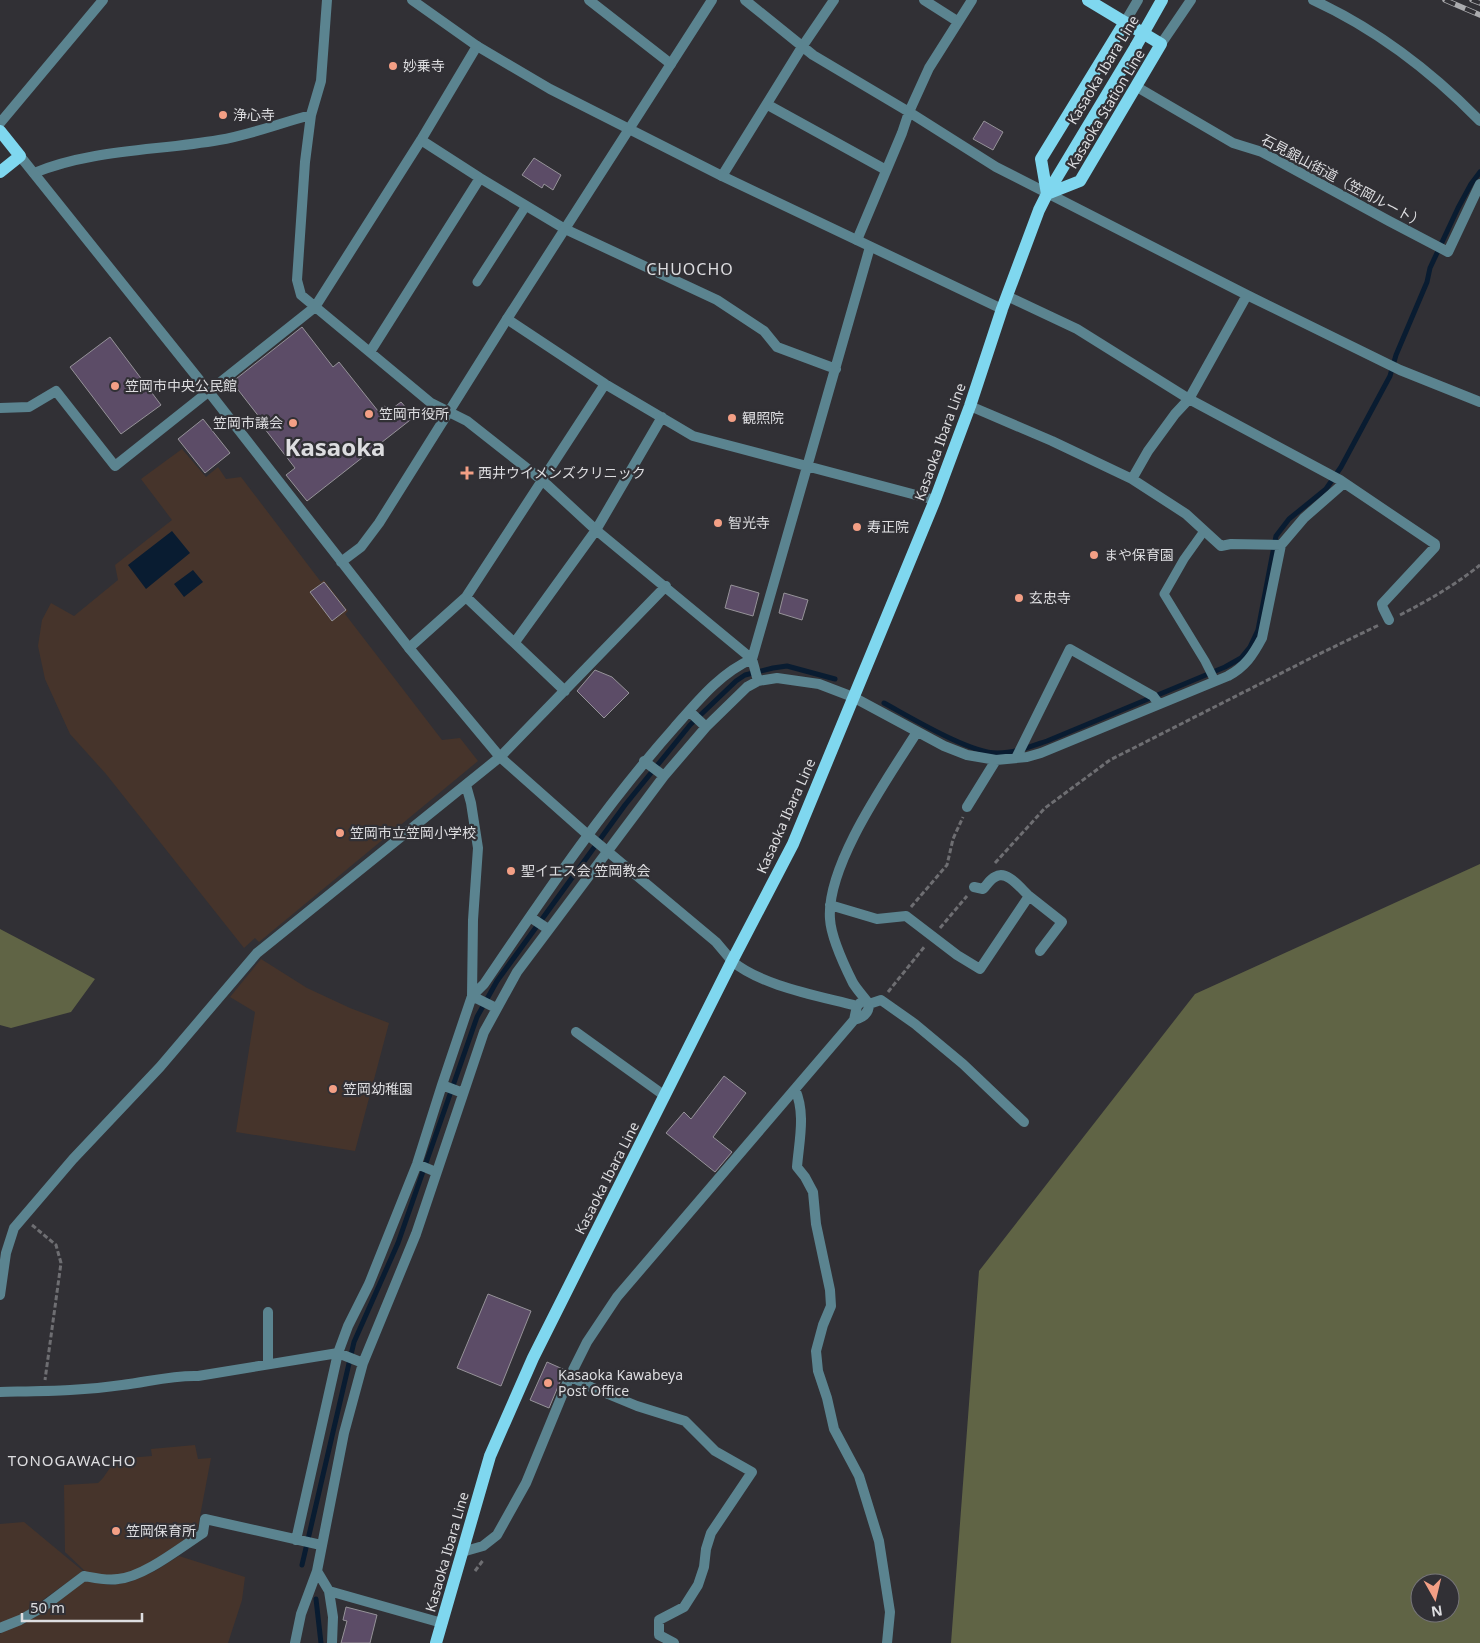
<svg xmlns="http://www.w3.org/2000/svg" width="1480" height="1643" font-family="'Noto Sans','Noto Sans JP',sans-serif">
  <style>
    .education { fill: #46342b }
    .forest { fill: #606445; fill-rule: evenodd }
    .water { fill: #091c31 }
    .lines { fill: none; stroke-linecap: round; stroke-linejoin: round }
    .stream { stroke: #091c31; stroke-width: 5 }
    .building { fill: #5c4c67; stroke: #969399 }
    .path { stroke: #6e6e72; stroke-width: 3; stroke-dasharray: 5 2.5; stroke-linecap: butt }
    .service { stroke: #5b8490; stroke-width: 9 }
    .minor { stroke: #5b8490; stroke-width: 10 }
    .tertiary { stroke: #5b8490; stroke-width: 10 }
    .primary { stroke: #7fd7ef; stroke-width: 12 }
    .rail-casing { stroke: #ababae; stroke-width: 5.5 }
    .rail { stroke: #313035; stroke-width: 4; stroke-dasharray: 11; stroke-linecap: butt }
    .primary-bridge { stroke: #7fd7ef; stroke-width: 12 }
    .poi-dot { fill: #f39f85; stroke: #313035; stroke-width: 2 }
    .labels { text-anchor: middle; stroke-width: 4.5; stroke-linejoin: round; paint-order: stroke }
    .poi-label { font-size: 14px; fill: #dddde0; stroke: #313035; text-anchor: start }
    .street-label { font-size: 14px; fill: #dddde0; stroke: #313035 }
    .neighbourhood-label { font-size: 15px; letter-spacing: 1px; fill: #dddde0; stroke: #313035 }
    .quarter-label { font-size: 16px; letter-spacing: 1px; fill: #dddde0; stroke: #313035 }
    .town-label { font-size: 24px; font-weight: bold; fill: #dddde0; stroke: #313035 }
  </style>
  <rect width="100%" height="100%" fill="#313035"/>
  <path class="education" d="M182,449L206,477L218,467L226,479L241,477L321,582L324,580L348,611L345,614L442,740L460,738L478,761L259,942L255,938L244,948L106,774L70,734L45,679L38,646L42,620L51,603L74,616L118,580L115,565L172,520L141,479Z
    M261,959L307,988L350,1008L389,1023L355,1151L236,1132L255,1012L230,997Z
    M195,1445L198,1459L211,1458L197,1532L140,1569L119,1576L100,1575L86,1572L65,1552L64,1485L98,1483L103,1478L116,1459L152,1456L151,1449Z
    M24,1522L83,1571L19,1617L0,1624V1524Z
    M179,1556L245,1577L242,1600L228,1643H0V1634L6,1630L28,1622L84,1581L111,1585L130,1582L155,1571Z"/>
  <path class="forest" d="M1480,864V1643H951L979,1271L1195,994ZM1420,1583H1450V1613H1420Z
    M0,929L95,979L71,1012L11,1028L0,1025Z"/>
  <path class="water" d="M172,531L190,553L146,589L128,565Z
    M193,570L203,582L184,597L174,584Z"/>
  <g class="lines">
    <path class="stream" d="M884,703C910,717 971,754 998,753C1015,753 1032,746 1047,741L1225,667L1241,658L1250,647L1258,630L1276,536L1289,519L1326,489L1341,467L1390,376L1396,355L1427,282L1430,268L1458,208L1471,184L1480,172
      M302,1565L354,1342L398,1243L477,1017L497,981L625,805L690,725L736,681L745,675L773,668L787,666L835,679
      M316,1599L321,1643"/>
  </g>
  <path class="building" d="M984,121L1003,132L993,150L973,139Z
    M534,158L561,175L553,190L544,184L542,188L522,175Z
    M302,327L333,367L339,362L378,411L385,406L389,411L401,402L414,417L307,501L286,475L295,468L258,420L260,418L232,382Z
    M110,337L161,405L121,434L70,367Z
    M203,419L230,453L205,473L178,439Z
    M324,582L346,610L332,621L310,592Z
    M731,585L759,593L753,616L725,608Z
    M784,593L808,600L802,620L779,613Z
    M595,670L612,677L629,693L604,718L577,691Z
    M724,1076L746,1093L713,1137L732,1152L715,1172L666,1133L684,1112L691,1119Z
    M488,1294L531,1311L501,1386L457,1368Z
    M547,1362L565,1370L549,1408L530,1400Z
    M346,1607L377,1615L370,1643H341L347,1621L343,1620Z"/>
  <g class="lines">
    <path class="path" d="M1400,615C1429,600 1455,585 1480,565
      M995,863L1045,808L1110,760L1315,656L1379,625
      M911,907L947,865L953,839L963,817
      M940,928L967,896
      M888,992L925,946
      M32,1225L56,1245L61,1263L45,1380
      M475,1571L484,1559"/>
    <path class="service" d="M477,282L526,206
      M1204,531L1184,559L1164,594L1205,661L1215,681"/>
    <path class="minor" d="M327,0L321,81L311,115L305,162L297,280L301,295L431,403L467,421L543,481L596,530L752,659L758,681
      M589,0L671,64
      M745,0L813,55L909,112L996,167L1247,295L1400,370L1480,402
      M924,0L957,21
      M1313,0C1376,29 1432,72 1480,121
      M1125,22L1138,0
      M1161,44L1191,0
      M1137,87L1233,143L1262,152L1389,221L1448,252L1480,184
      M768,105L886,170
      M0,123L103,0
      M421,140L480,178L565,229L717,300L764,331L777,347L836,369
      M34,173C92,149 157,151 219,140C250,135 280,123 311,115
      M722,176L802,47L834,0
      M857,240L902,133L909,112L929,68L972,0
      M1007,296L1077,329L1189,399L1340,480L1435,544V547L1382,604L1383,608L1389,620
      M507,319L605,384L693,436L935,500
      M370,352L480,178
      M970,406L1052,441L1132,479L1186,514L1221,546L1231,544L1281,545L1304,518L1344,483
      M0,408L29,407L56,391L115,466L315,307L421,140L477,46
      M1132,479L1148,451L1175,414L1189,399L1247,295
      M466,597L565,691
      M515,642L596,530L662,417
      M409,648L466,597L605,384
      M689,711L706,727
      M1016,758L1070,649L1153,696L1159,704
      M644,761L664,776
      M466,785L471,803L478,848L473,920L472,996L496,1008
      M967,807L996,760
      M1029,896L1062,922L1040,951
      M830,905L877,919L906,916L957,955L980,969L1029,896C1021,889 1007,869 995,877C990,879 987,885 983,889L974,887
      M530,917L548,929
      M732,961C761,986 820,996 857,1006L860,1003
      M869,1004L881,1000L915,1024L963,1064L1024,1122
      M854,1020C862,1018 869,1014 869,1004C864,997 858,991 853,983C845,967 831,936 830,919C826,865 888,778 917,732
      M576,1032L665,1096
      M442,1085L463,1093
      M795,1089C806,1114 799,1141 797,1167L805,1177L813,1192L816,1224L830,1290L831,1306L823,1325L816,1351L818,1371L827,1398L834,1429L859,1476L879,1541L890,1612L887,1643
      M417,1164L436,1172
      M0,1295L6,1253L14,1228L73,1159L160,1067L257,953L500,757L666,586
      M268,1312V1364
      M570,1376L591,1387L637,1406L685,1421L715,1451L752,1472L711,1533L706,1549L704,1567L698,1585L684,1607L659,1620V1635L674,1643
      M0,1392C41,1391 82,1391 122,1385C148,1382 172,1375 198,1376L338,1353L363,1363
      M296,1540L338,1353L348,1326L369,1284L417,1164L442,1085L472,996L484,984C544,896 603,808 674,728C697,702 720,673 752,659L870,247
      M462,1552L483,1546L497,1535L526,1483L570,1376L587,1342L617,1297L854,1020L857,1006
      M317,1571L329,1591L333,1617L332,1643
      M329,1591L442,1623
      M0,1628L20,1620L43,1607L84,1576C95,1578 107,1581 118,1579C144,1577 181,1547 203,1533L205,1519L321,1545
      M295,1643L301,1614L317,1571L344,1433L363,1363L416,1234L484,1032L517,972L664,776L706,727L747,687L758,681L777,678L819,684L853,697L944,746L967,755L996,760L1027,757L1041,753L1228,676C1245,667 1253,655 1262,638L1281,545"/>
    <path class="tertiary" d="M412,0L477,46L550,89L722,176L1002,309
      M20,156L209,392L409,648L500,757L588,835L716,942L732,961
      M341,562L361,547L379,523L507,319L712,0"/>
    <path class="primary" d="M0,131L20,156L0,172
      M1047,194L1080,181L1161,44L1088,0
      M1047,194L1041,159L1125,22
      M436,1643L490,1456L533,1358L732,961L793,844L935,500L970,406L1002,309L1039,210L1047,194L1136,46"/>
    <defs>
      <path id="rail" d="M1445,0L1480,15
        M1472,0L1480,3"/>
    </defs>
    <use href="#rail" class="rail-casing"/>
    <use href="#rail" class="rail"/>
    <path class="primary-bridge" d="M1136,46L1162,0"/>
  </g>
  <g class="poi-dot">
    <circle cx="393" cy="66" r="5"/>
    <circle cx="223" cy="115" r="5"/>
    <circle cx="115" cy="386" r="5"/>
    <circle cx="369" cy="414" r="5"/>
    <circle cx="732" cy="418" r="5"/>
    <circle cx="293" cy="423" r="5"/>
    <path d="M464.5 465.5h5v5h5v5h-5v5h-5v-5h-5v-5h5z"/>
    <circle cx="718" cy="523" r="5"/>
    <circle cx="857" cy="527" r="5"/>
    <circle cx="1094" cy="555" r="5"/>
    <circle cx="1019" cy="598" r="5"/>
    <circle cx="340" cy="833" r="5"/>
    <circle cx="511" cy="871" r="5"/>
    <circle cx="333" cy="1089" r="5"/>
    <circle cx="548" cy="1383" r="5"/>
    <circle cx="116" cy="1531" r="5"/>
  </g>
  <g class="labels">
    <g class="poi-label">
      <text x="403" y="71">妙乗寺</text>
      <text x="233" y="120">浄心寺</text>
      <text x="125" y="391">笠岡市中央公民館</text>
      <text x="379" y="419">笠岡市役所</text>
      <text x="742" y="423">観照院</text>
      <text x="283" y="428" text-anchor="end">笠岡市議会</text>
      <text x="478" y="478">西井ウイメンズクリニック</text>
      <text x="728" y="528">智光寺</text>
      <text x="867" y="532">寿正院</text>
      <text x="1104" y="560">まや保育園</text>
      <text x="1029" y="603">玄忠寺</text>
      <text x="350" y="838">笠岡市立笠岡小学校</text>
      <text x="521" y="876">聖イエス会 笠岡教会</text>
      <text x="343" y="1094">笠岡幼稚園</text>
      <text x="558" y="1380">Kasaoka Kawabeya<tspan x="558" dy="16">Post Office</tspan></text>
      <text x="126" y="1536">笠岡保育所</text>
    </g>
    <g class="street-label">
      <text transform="translate(1103 70) rotate(-59)" y="5">Kasaoka Ibara Line</text>
      <text transform="translate(1106 109) rotate(-59)" y="5">Kasaoka Station Line</text>
      <text transform="translate(1343 181) rotate(28)" y="5">石見銀山街道（笠岡ルート）</text>
      <text transform="translate(940 442) rotate(-70)" y="5">Kasaoka Ibara Line</text>
      <text transform="translate(786 816) rotate(-66)" y="5">Kasaoka Ibara Line</text>
      <text transform="translate(607 1178) rotate(-63)" y="5">Kasaoka Ibara Line</text>
      <text transform="translate(447 1552) rotate(-74)" y="5">Kasaoka Ibara Line</text>
    </g>
    <g class="neighbourhood-label">
      <text x="72" y="1466">TONOGAWACHO</text>
    </g>
    <g class="quarter-label">
      <text x="690" y="275">CHUOCHO</text>
    </g>
    <g class="town-label">
      <text x="335" y="456">Kasaoka</text>
    </g>
  </g>
  <g transform="translate(1435 1598) rotate(172)"><circle r="24" fill="#313035" stroke="#767579"/>
  <path d="M0-4L9 19L0 12L-9 19Z" fill="#f39f85"/>
  <text y="-8" font-size="14" font-weight="bold" text-anchor="middle" fill="#dddde0">N</text>
  </g>
  <path d="M22 1613v8h120v-8" fill="none" stroke="#dddde0" stroke-width="2.5"/>
  <text x="30" y="1613" font-size="15" fill="#dddde0" stroke="#313035" stroke-width="4" paint-order="stroke">50 m</text>
</svg>
